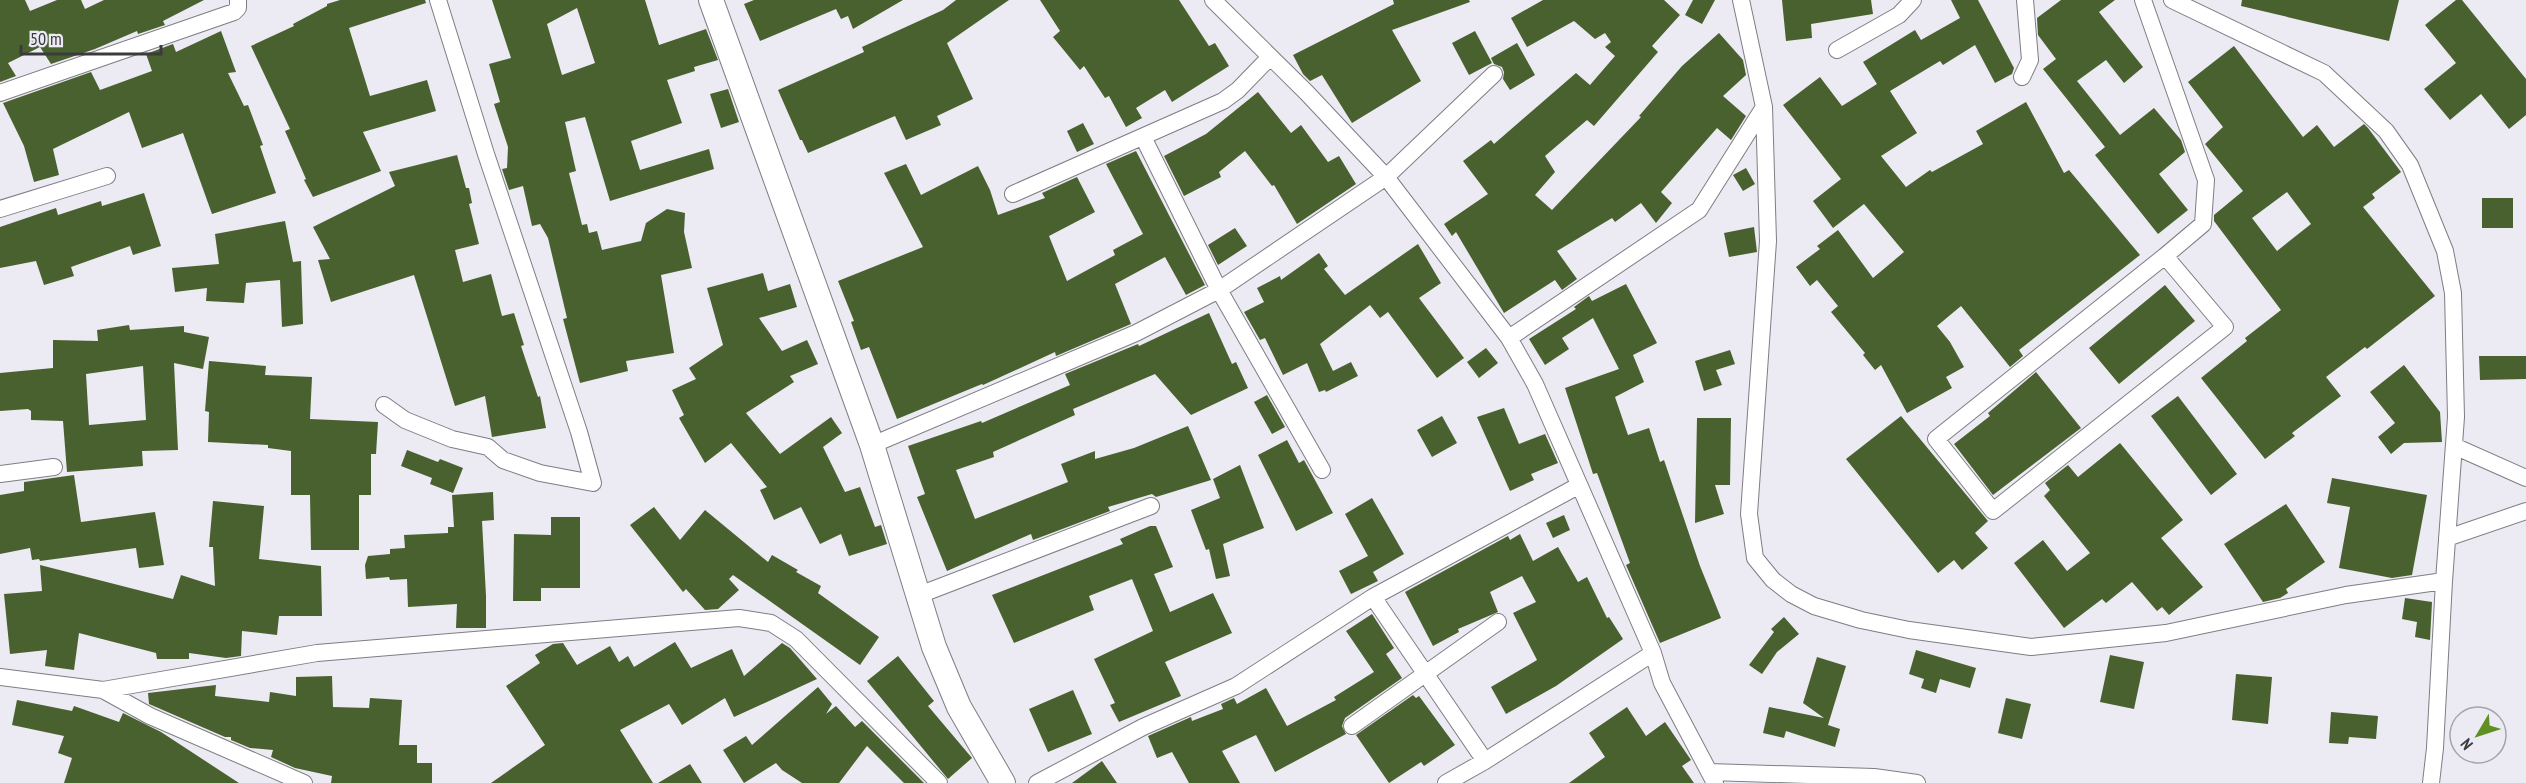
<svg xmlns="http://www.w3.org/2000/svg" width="2526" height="783" font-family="'PT Sans Narrow',sans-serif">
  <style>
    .building { fill: #48612f; fill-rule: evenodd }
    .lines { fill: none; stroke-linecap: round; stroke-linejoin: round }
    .street-casing { stroke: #7e7d84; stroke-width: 18 }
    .secondary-casing { stroke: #7e7d84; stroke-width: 26 }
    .street { stroke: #fff; stroke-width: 16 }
    .secondary { stroke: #fff; stroke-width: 24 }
  </style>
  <rect width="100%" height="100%" fill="#eceaf2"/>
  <path class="building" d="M0,0H25L30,11L57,0H81L85,9L104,0H204L163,21L165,25L138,34L137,31L95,49L51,64L40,47L8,63L16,76L0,82Z
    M340,0H425L426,3L349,28L370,96L427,80L436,111L363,132L381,171L313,197L304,180L306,179L285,131L290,129L251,46L294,26L293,24L327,6V4Z
    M492,0H645L659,45L706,29L718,60L694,67L695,71L667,80L682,123L631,141L640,170L709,149L714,169L610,201L585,117L565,122L576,171L569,173L582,225L587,224L589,233L597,231L602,250L641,241L646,223L667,209L685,213L684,232L692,268L661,275L674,353L626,361L628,371L580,383L563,319L567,318L548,238L540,224L532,226L523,186L509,190L502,169L507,168L508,147L494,104L500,102L489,64L511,58ZM577,8L595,63L562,75L547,24Z
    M754,0H903L853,29L848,16L841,19L836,9L760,41L744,4Z
    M956,0H1009L947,43L973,99L937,116L941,125L906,140L895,116L808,153L802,140H800L778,90L864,52L862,47L943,10Z
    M1040,0H1179L1209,46L1215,43L1229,66L1172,102L1165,90L1136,108L1142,118L1126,127L1109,96L1105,98L1084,66L1080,70L1053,37L1060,31Z
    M1393,0H1469L1470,2L1392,30L1421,81L1352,123L1322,75L1310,81L1303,74L1293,55L1394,4Z
    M1543,0H1664L1680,15L1652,46L1658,52L1594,126L1587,120L1545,156L1555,172L1535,195L1552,210L1641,117L1639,116L1682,66L1719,33L1743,60L1746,75L1723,96L1746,116L1731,140L1717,128L1661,192L1672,203L1656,223L1641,203L1615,222L1612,218L1557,251L1577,279L1562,290L1555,280L1504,313L1456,232L1452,236L1444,224L1488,194L1463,161L1491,140L1494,144L1576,73L1590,85L1615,56L1605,47L1611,42L1605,33L1595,39L1574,21L1527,47L1511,18Z
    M1693,0H1715L1702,24L1685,15Z
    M1782,0H1871L1873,14L1811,24L1812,38L1786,41Z
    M1951,0H1978L2014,68L2012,74L1995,83L1975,45L1943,65L1940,61L1890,91L1917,133L1881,156L1906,187L1930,170L1932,172L1983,144L1976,131L2026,102L2064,173L2069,170L2140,255L2019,350L2023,356L2010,367L1961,306L1937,326L1950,342L1964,367L1946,377L1952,388L1907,413L1881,365L1875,370L1863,355L1865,353L1831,312L1838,306L1817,280L1810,286L1796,267L1820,249L1817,246L1838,230L1873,278L1904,252L1864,204L1833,228L1813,201L1841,179L1783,105L1820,77L1842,106L1877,84L1863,62L1915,30L1921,40L1960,18Z
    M2061,0H2115L2099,12L2143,67L2124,83L2106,60L2077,81L2120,135L2154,108L2181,140L2185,152L2159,174L2188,210L2158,234L2095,155L2105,147L2043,69L2056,59L2038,35L2037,18Z
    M2242,0H2399L2389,41L2241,6Z
    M2456,0H2462L2526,79V115L2509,129L2481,94L2450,120L2424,89L2456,63L2425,25Z
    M221,31L236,72L228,73L244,106L248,105L263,145L260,146L276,193L212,214L183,133L142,148L129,112L53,149L59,175L34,182L24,146L3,103L91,72L100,90L152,71L146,54L173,44L176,52Z
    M1475,31L1492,63L1469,75L1452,43Z
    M1517,43L1535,75L1510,90L1503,79L1504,72L1502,67L1494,64L1491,58Z
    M2234,46L2303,137L2317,125L2334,147L2364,124L2368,128L2401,172L2372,194L2375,198L2363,207L2435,296L2367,349L2365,347L2326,377L2341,396L2292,433L2295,436L2265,459L2201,378L2247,341L2245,338L2281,310L2214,221V215L2243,191L2205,144L2223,127L2188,82ZM2287,192L2311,224L2277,251L2252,218Z
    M728,89L739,122L721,128L710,94Z
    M1258,92L1291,133L1301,125L1328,162L1339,156L1356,184L1297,224L1274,185L1272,186L1245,151L1219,172L1221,177L1184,196L1164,156L1206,134Z
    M1083,123L1094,144L1077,152L1067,131Z
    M1136,151L1205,285L1186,295L1165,257L1115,284L1131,324L1056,356L1055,352L983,385L982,384L897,419L869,347L861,350L851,322L854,321L838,281L923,247L884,173L906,164L921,195L978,166L990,190L998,215L1045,198L1042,193L1077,177L1095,212L1049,236L1067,281L1115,255L1113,250L1143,234L1106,164Z
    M457,155L466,188H469L472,203L469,204L479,244L455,250L463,282L491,274L502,316L514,313L524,345L521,346L538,397L540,396L546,428L492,437L485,396L455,406L414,275L331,302L318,260L330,259L313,227L395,186L389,172Z
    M1746,168L1755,184L1743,191L1733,175Z
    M144,193L161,246L133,255L130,246L71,267L74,276L44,285L36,261L0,268V227L56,208L58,215L101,201L102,206Z
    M2482,198H2513V228H2482Z
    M285,221L293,262L301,261L303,324L282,327L280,280L246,283L244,303L206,301L207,288L175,292L172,268L219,264L215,234Z
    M1754,227L1757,252L1729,257L1724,233Z
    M1235,228L1247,246L1218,265L1208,245Z
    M1418,244L1441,283L1419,298L1464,358L1437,378L1388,312L1380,318L1370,305L1320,344L1333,371L1351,362L1358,376L1326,392L1325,390L1319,392L1307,363L1283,375L1265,338L1260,340L1244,312L1264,302L1257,288L1280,276L1281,280L1319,253L1328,266L1324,269L1345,295Z
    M763,273L768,291L790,284L797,307L759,318L782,351L807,340L818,364L790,376L794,382L746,413L780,454L831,417L842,433L823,447L845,492L860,487L875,527L881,525L887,544L849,556L841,534L820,544L801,507L774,520L760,490L767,487L731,443L705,463L679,418L684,415L672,390L696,379L689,368L723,345L707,288Z
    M1626,284L1657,343L1633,355L1644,382L1615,397L1628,435L1649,428L1660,462L1664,460L1700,566L1721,618L1660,643L1626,565L1630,563L1597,473L1593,474L1565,388L1619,369L1593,318L1562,338L1569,349L1545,365L1529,339L1576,309L1574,307L1589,296L1592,301Z
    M2165,285L2195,321L2119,384L2089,348Z
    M1209,313L1232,364L1236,362L1248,388L1191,415L1155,374L1073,409L1075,415L993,452L994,457L956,470L975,519L1068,482L1061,464L1095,451V459L1134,448L1188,426L1211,480L1156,497L1152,494L1108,507L1110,511L1033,540L1031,534L947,571L917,497L925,494L908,446L981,421L982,423L1070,385L1065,374L1138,344L1139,346Z
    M129,325L130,330L184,326V332L209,337L203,369L174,363L178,450L142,451L143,466L67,472L63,421L31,420V411L28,409L0,411V373L53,368V340L98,341L97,330ZM143,366L146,420L89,425L86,374Z
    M1486,348L1498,363L1479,378L1467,362Z
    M1730,350L1735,364L1716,370L1722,385L1704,391L1695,361Z
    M2479,356H2526V379L2480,380Z
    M209,361L266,366L265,375L312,377L310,419L378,422L376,454H371V495H359V550H311L310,495H291V451L268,448V445L208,442L209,412L205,411Z
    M2404,365L2440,412L2442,442L2404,443L2391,454L2378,437L2395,423L2370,392Z
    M2036,372L2081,428L1993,495L1954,444L1990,416L1988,413Z
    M1267,395L1285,427L1272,434L1254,402Z
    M2178,396L2237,474L2211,495L2151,416Z
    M1504,408L1519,444L1545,434L1558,463L1531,474L1534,480L1510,491L1477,417Z
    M1442,416L1457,443L1432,457L1417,430Z
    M1901,416L1988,521L1975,533L1988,548L1962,570L1954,560L1938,573L1846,459Z
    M1697,418H1731L1730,485H1715L1724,514L1695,523Z
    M1287,440L1299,463L1304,460L1333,513L1296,531L1258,455Z
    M2120,443L2183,520L2161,538L2203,587L2169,615L2162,607L2157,611L2132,582L2106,603L2102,599L2064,628L2014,563L2043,540L2067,571L2090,553L2044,496L2050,490L2045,483L2068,465L2078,477Z
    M407,450L438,462L440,459L463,468L453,493L430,484L432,478L401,466Z
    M1240,465L1264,528L1223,544L1230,576L1216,579L1209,549L1206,550L1191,510L1220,498L1213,479Z
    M74,475L81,522L155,512L164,565L139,568L136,548L40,561L39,559L32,560L30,548L0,554V495L24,491V482Z
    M2332,478L2427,495L2412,575L2392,578L2339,568L2350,507L2327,503Z
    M493,492L494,520L482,521L486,596V628H456L457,604L408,607L407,579L390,580L389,577L366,579L365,565L368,556L390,554V549L405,548L404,535L448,533V527H454L452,495Z
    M1372,498L1404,554L1373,572L1378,581L1351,594L1339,571L1368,556L1345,514Z
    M213,501L264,506L259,559L321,566L322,616H279L277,635L242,631L241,656L226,658L189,653V659H157L156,653L79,633L74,670L45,666L47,650L10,654L4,594L42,591L40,565L173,599L181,575L215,586L213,547H209Z
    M2286,504L2325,562L2286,589L2288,593L2280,598L2263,602L2224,544Z
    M654,507L680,540L705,510L768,562L772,555L798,570L796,572L821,586L818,593L879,637L860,665L733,575L729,579L739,590L718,609L705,610L686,589L683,592L630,525Z
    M1564,515L1570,530L1553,538L1546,523Z
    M551,517H580V588H541V601H513L514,534L551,535Z
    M1150,526H1156L1173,567L1154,574L1170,612L1213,593L1232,633L1165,662L1181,696L1119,722L1110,705L1115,703L1094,659L1153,631L1132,579L1089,596L1094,610L1014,643L992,595L1123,544L1120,539Z
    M1520,534L1533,561L1558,547L1578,582L1587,577L1607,618L1609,617L1623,639L1556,686L1506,714L1491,687L1537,660L1513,613L1536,602L1522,576L1490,592L1498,612L1458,629L1459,632L1433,646L1405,592L1508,536L1510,540Z
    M2405,598L2432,602L2430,640L2415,637L2417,622L2402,619Z
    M1372,614L1394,648L1386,654L1402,678L1345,718L1342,726L1346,734L1275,772L1256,735L1222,751L1240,783H1189L1172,752L1157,758L1148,736L1191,717L1192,721L1223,709L1221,704L1234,698L1237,704L1266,688L1287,726L1336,700L1334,697L1374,672L1346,631Z
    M1784,617L1799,634L1777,652L1762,674L1749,665L1774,632L1771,629Z
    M675,642L691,668L732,649L744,676L782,643L790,648L817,679L734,717L725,698L682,725L669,704L620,730L653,783H491L545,745L506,686L540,663L535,655L553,644L563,643L577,665L610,646L619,662L628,656L634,667Z
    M1916,650L1976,668L1970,688L1940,679L1936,693L1921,688L1924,679L1909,674Z
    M2110,655L2144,662L2134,709L2100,702Z
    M898,656L934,701L928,706L972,758L948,779L867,681Z
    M1817,657L1846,666L1828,725L1840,729L1835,747L1786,731L1784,738L1763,733L1769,707L1824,718L1803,703Z
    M2236,674L2272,677L2268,724L2232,720Z
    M332,676L333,707L369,708L370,698L402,700L399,745H417V763H432V783H331L332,776L295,768L271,757L273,750L250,748L231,740V737H225L149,704L148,693L216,685L215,696L269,702L270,692L296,696V677Z
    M818,687L832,704L826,714L836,706L855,727L862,721L924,783H904L867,746L839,783H802L782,770L776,763L744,783L723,750L746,736L752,745Z
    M1073,690L1092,734L1048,752L1029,709Z
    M1413,695L1416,698L1419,696L1455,745L1424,766L1421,762L1389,783L1356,735Z
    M2006,698L2031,704L2022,739L1998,733Z
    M17,700L72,711L74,706L119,722L123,713L161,732L239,783H64L72,758L58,753L64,736L12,725Z
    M1627,707L1646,736L1665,722L1691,760L1682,766L1694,783H1569L1605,757L1589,733Z
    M2331,712L2378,716L2376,739L2349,737L2348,744L2329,743Z
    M1102,761L1117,783H1072Z
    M690,764L702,783H658Z"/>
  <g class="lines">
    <defs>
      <path id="street" d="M1213,0L1307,93L1386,177L1509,338L1535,384L1653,653L1662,683L1715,783
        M1741,0L1764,107L1768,241L1749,514L1755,558L1773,580L1791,594L1814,606L1861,620L1909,630L2031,647L2166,633L2346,595L2444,581
        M2143,0L2206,180L2203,224L2165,256L2225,327L1993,511L1936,439L2165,256
        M2172,0L2324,73L2386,131L2410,165L2445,251L2453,293L2456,417L2444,581L2435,748L2431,783
        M1837,50L1899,15L1913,0
        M2022,77L2030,60L2025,0
        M0,93L234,12L238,8V0
        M1143,137L1219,290L1322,470
        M1013,194L1223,101L1238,90L1270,57
        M0,209L107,176
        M1509,338L1699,210L1764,107
        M384,405L405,420L452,439L488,447L503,460L540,473L593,483L579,432L486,154L438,0
        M872,445L1136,333L1219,290L1386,177L1494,74
        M2454,446L2526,478
        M0,474L54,467
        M2447,538L2526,511
        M919,595L1151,506
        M1373,597L1485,761
        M0,677L103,690L150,716L304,783
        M103,690L317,653L739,618L771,623L796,639L939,783
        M1352,726L1498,622
        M1709,772L1874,777L1917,783
        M1037,783L1143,727L1236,686L1373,597L1578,486
        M1446,783L1485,761L1653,653"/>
      <path id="secondary" d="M711,0L872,445L934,647L959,707L1003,783"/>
    </defs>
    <use href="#street" class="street-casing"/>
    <use href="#secondary" class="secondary-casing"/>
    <use href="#street" class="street"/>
    <use href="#secondary" class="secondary"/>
  </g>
  <g transform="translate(2478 735) rotate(231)"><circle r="28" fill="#eceaf2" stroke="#a5a4aa" stroke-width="1.5"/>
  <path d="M0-4.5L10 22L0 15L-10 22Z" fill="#608f24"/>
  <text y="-9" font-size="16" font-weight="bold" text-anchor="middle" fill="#3b3b3e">N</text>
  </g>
  <path d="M21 45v9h140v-9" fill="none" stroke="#3b3b3e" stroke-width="3"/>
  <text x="30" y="45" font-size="18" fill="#3b3b3e" stroke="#eceaf2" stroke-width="4.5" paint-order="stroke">50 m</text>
</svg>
